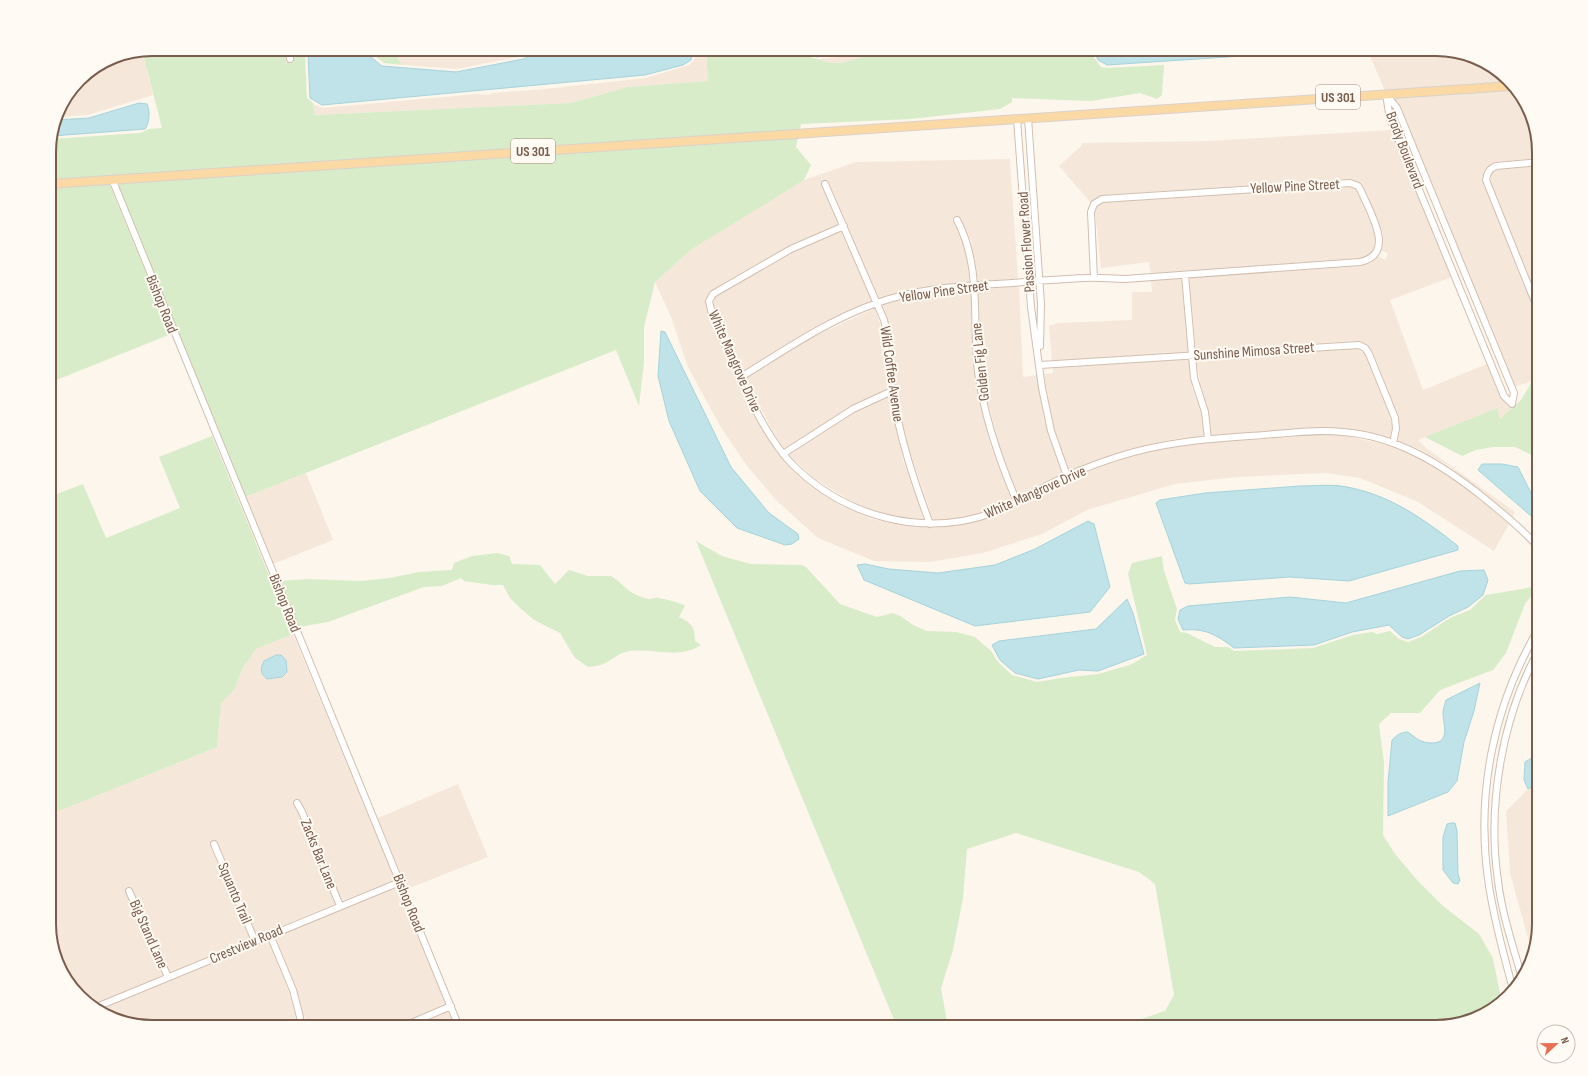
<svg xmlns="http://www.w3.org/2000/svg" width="1588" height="1076" font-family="'Sofia Sans Condensed',sans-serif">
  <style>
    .residential { fill: #f5e8da }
    .green { fill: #d8ecc9 }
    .water { fill: #bfe3e8; stroke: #a5d3da }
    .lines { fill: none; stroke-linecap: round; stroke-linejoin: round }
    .minor-casing { stroke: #d1beb0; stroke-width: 8 }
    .major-casing { stroke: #dad1cd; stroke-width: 10 }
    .minor { stroke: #fff; stroke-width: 6 }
    .major { stroke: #fbd9a5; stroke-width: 8 }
    .labels { text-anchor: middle; stroke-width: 4; stroke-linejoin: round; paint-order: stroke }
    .shield { fill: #fffaf3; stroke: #a28b7f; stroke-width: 1 }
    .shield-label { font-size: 14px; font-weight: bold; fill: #7a5c4d }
    .street-label { font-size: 15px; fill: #7a5c4d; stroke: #fffaf3 }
    .rim { fill: none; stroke: #7a5c4d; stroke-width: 2 }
  </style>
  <rect width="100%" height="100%" fill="#fdf6ec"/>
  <path class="residential" d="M393,49H539L523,56L457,69L402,65Z
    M696,49H706L708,81L627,87L571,103L313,115V104L322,108L477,94L489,95L492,93L545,89L646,78L689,65L694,60Z
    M865,49H875L872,54L842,63H831L818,59L858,55Z
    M1367,49H1436L1493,67L1508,83L1385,91Z
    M143,54L153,95L88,115L57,117L60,107L79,79L99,66Z
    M1514,89L1525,101L1539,152V158L1496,162L1490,165L1484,171L1482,181L1539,319V378L1515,387L1400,107L1393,97Z
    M1391,130L1452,277L1390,300L1423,390L1487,364L1501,398L1509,407L1516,405L1500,419L1497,408L1418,440L1426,448L1515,512L1512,517L1449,466L1421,450L1397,441L1400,429L1398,417L1373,352L1364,343L1353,341L1196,351L1189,278L1360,266L1371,262L1378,256L1385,260L1388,254L1381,250L1383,234L1365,190L1360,183L1347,179L1106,195L1098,197L1091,203L1059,166L1082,145V143L1208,141Z
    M1010,159L1018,279L978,282L971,241L959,216L952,219L964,244L970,282L927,287L879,299L827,179L821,183L839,225L789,246L710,292L706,302L708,315L748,402L765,434L778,454L791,468L809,484L843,507L872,519L890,523L928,528L970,523L994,516L1068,479L1132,456L1176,446L1208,442L1311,435L1346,436L1392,446L1417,457L1456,480L1509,524L1494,551L1418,502L1360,478L1325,473L1237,477L1175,484L1087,510L1042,534L983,553L930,562L874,561L818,538L777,501L747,466L720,426L688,367L671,317L655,282L692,249L765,203L804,180L856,162Z
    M1539,165V302L1490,180L1491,174L1497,169Z
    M1349,187L1355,189L1358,193L1376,236L1373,251L1364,258L1151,274L1149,262L1101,268L1095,211L1097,206L1103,202Z
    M841,231L872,301L807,332L743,372L716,312L713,302L716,296L792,252Z
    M1182,279L1188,352L1052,361L1049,326L1058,323L1132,320V292H1152L1151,281Z
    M1019,286L1023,377L1037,375L1044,419L1062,474L1019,497L999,444L988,403L981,357L978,288Z
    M971,289L973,358L980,405L991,447L1012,501L981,513L954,519L933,520L906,440L896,390L891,333L882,305L914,296Z
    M875,308L883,334L888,389L851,406L785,450L772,430L746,378L811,338Z
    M1358,348L1366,355L1389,414L1393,429L1391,438L1365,432L1326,428L1212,435L1208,411L1200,385L1196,358Z
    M1189,359L1192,387L1201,413L1204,436L1175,439L1130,449L1069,471L1054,430L1044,374L1053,373V368Z
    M889,396L903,460L924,520L892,516L857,505L814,478L789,455L855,412Z
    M306,473L333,540L273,564L245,497Z
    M293,634L395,880L342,901L306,811L298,798L292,802L299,814L335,904L257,936L216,840L209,843L250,939L170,973L131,886L125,889L163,976L91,1006L65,977L49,930V815L217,747L221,703L234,690L243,668L256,649Z
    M1539,782V924L1531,949L1510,873L1506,811L1528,789Z
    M458,784L488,857L407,889L378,818Z
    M398,887L446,1005L393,1027H152L97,1010L268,939L289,992L297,1021L305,1019L296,989L275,936Z
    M448,1011L455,1027H411Z"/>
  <path class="green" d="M177,49H285L286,63L294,62L293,49H310L305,54L307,98L313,103L314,115L571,103L627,87L708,81L706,49H802L803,55L831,63H842L872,54L875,49H1081L1092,55L1101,67L1106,68L1164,65L1162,95L1157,99L1140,93L1091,101L1012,98V102L1000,109L911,119L801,124L800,130L114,176L49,179V146L51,139L140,133L149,129L162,128L143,54Z
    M366,49H393L402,65L384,63Z
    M798,137L796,147L811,165L804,180L692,249L655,282L644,327V362L639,406L616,350L245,497L117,183Z
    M109,183L171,334L49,383V189Z
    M1539,378V467L1530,454L1515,447H1493L1476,450L1462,456L1425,437L1497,408L1500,419L1521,400L1533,380Z
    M212,436L293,634L256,649L243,668L234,690L221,703L217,747L49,815V585L54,583L49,572V497L83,484L106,538L180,508L159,457Z
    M696,541L722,556L750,564L801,565L806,567L840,604L877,617L893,613L902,617L913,625L927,631L956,632L975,637L991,651L998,662L1012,675L1037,682L1061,678L1098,674L1130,665L1147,655L1128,574L1132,563L1162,556L1164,571L1177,609L1175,620L1180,632L1187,633L1215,647H1228L1234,651L1313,648L1353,635L1372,632L1377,634L1390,631L1399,639L1408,642L1421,637L1450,618L1470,610L1486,595L1539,586L1525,604L1506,653L1493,670L1440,690L1420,713H1391L1379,724L1384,763L1383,835L1395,854L1418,881L1443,906L1479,934L1493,958L1501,999L1482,1016L1436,1027H1117L1165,1011L1174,995L1155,884L1139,872L1016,833L967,849L963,898L953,950L941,988L948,1027H897Z
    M497,553L509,556L512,564L540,565L555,584L569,570L588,576H611C625,585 629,595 649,599C652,599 655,597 658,598C665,599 679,602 685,606L679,617C691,623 695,626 695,641L701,645C677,661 650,646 625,652C617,654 611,661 603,664C599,666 593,666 588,667L575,658L560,633L534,620L519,607L510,598L503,585H492L464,581L461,578L442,586L424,587L328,622L299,627L280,581L308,579L360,581L390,578L419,572L452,570L454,563L472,556Z"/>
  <path class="water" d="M315,49H361L382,66L456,72L523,59L546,49H693L691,60L683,65L645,75L322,105L310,98L308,54Z
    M813,49H861L858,52L816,57Z
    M1093,49H1322L1318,51L1107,65L1098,60Z
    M139,103L147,104C150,111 150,122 145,129L52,136L56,120L89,118Z
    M661,331L665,332L731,467L769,513L798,534L799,539L792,544L785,545L737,528L700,491L669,421L658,376Z
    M1482,464H1502L1518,467L1538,507L1539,523L1478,470Z
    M1300,486C1315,486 1332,484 1347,487C1390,495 1424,519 1458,546V550L1349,581L1290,577L1189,584L1185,583L1156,503L1160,500L1205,493Z
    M1088,521L1094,524L1110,587L1090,612L975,626L864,580L857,565L865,564L889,569L938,573L995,565L1035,549Z
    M1484,570L1488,580L1483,595L1468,607L1449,616L1419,635L1408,639L1402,637L1389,625L1352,632L1314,645L1234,648C1217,635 1205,628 1183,630L1178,619L1180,610L1188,606L1290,597L1346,603L1460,571Z
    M1127,599L1133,613L1144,654L1098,671L1079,670L1038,679L1015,673L1000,660L992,645L999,641L1096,629Z
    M276,655H281L286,660L287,672L282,677L267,679C260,673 260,669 264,661Z
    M1480,683L1474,711L1464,742L1457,781L1448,792L1388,816V782L1392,740C1397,735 1401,732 1408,732C1417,739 1421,743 1432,743C1451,743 1443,724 1443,713C1443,709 1445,704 1446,700Z
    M1539,754V782L1528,789L1524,780L1525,762Z
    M1451,823H1455L1457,831L1458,874L1460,880L1458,884L1453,883L1443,870V837L1447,824Z"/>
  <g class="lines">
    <defs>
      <path id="minor" d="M289,49L290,59
        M109,59L124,55
        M1386,94L1397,108L1514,393L1512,404L1504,396L1390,119Z
        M1028,118L1041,304L1040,346
        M1017,119L1031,307L1042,388L1051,431L1067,476
        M1539,162L1496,166C1489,169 1487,173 1486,180L1539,312
        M112,179L459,1027
        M825,184L884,320C890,344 889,369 893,394C900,439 914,481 930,524
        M957,220C982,267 972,321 978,372C984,417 999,460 1017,502
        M844,226L791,249L713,294L709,301L712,314C733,359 759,432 794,466C847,518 925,538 995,512C1012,505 1028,496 1044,487C1067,475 1092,465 1117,457C1160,443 1204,439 1249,436C1280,434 1312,429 1343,432C1397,436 1443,465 1484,498C1503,514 1523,529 1539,548
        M1185,275L1194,378L1205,412L1208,439
        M1040,365L1359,345L1365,348L1369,354L1395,418L1396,429L1393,443
        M741,377C785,350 828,320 877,303C920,287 967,286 1012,283C1036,281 1061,279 1085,278C1098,277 1111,279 1125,279L1360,262C1397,254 1370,213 1361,191L1358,186L1350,183L1102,199L1094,204L1091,212L1094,278
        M783,454L853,409L892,391
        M297,803L302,812L340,906
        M214,844L255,941
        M129,891L168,977
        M270,935L293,990L300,1017
        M1522,978C1513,946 1502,914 1498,881C1487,806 1502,716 1539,650
        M1513,989C1503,953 1493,916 1488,879C1476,792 1494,704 1539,628
        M94,1008L400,882
        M402,1027L451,1006"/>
      <path id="major" d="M49,184L1511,86"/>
    </defs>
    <use href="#minor" class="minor-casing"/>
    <use href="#major" class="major-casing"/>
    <use href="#minor" class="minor"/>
    <use href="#major" class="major"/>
  </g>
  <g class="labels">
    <g class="shield">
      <rect x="1316" y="85" width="44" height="24" rx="3"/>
      <rect x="511" y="139" width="44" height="24" rx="3"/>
    </g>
    <g class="shield-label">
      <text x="1338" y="102">US 301</text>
      <text x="533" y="156">US 301</text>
    </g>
    <g class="street-label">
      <text transform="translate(1405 150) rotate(69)" y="5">Brody Boulevard</text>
      <text transform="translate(1295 186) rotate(-3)" y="5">Yellow Pine Street</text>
      <text transform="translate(1026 242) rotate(-94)" y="5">Passion Flower Road</text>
      <text transform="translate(944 291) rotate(-8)" y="5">Yellow Pine Street</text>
      <text transform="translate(162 304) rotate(68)" y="5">Bishop Road</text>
      <text transform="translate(1254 351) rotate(-4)" y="5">Sunshine Mimosa Street</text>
      <text transform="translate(735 361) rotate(66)" y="5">White Mangrove Drive</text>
      <text transform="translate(980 362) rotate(-96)" y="5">Golden Fig Lane</text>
      <text transform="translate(892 374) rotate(82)" y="5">Wild Coffee Avenue</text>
      <text transform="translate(1035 492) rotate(-24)" y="5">White Mangrove Drive</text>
      <text transform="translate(285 603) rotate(68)" y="5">Bishop Road</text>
      <text transform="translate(319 854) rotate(68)" y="5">Zacks Bar Lane</text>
      <text transform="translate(235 893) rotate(67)" y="5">Squanto Trail</text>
      <text transform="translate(409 903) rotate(68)" y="5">Bishop Road</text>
      <text transform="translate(149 934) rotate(66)" y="5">Big Stand Lane</text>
      <text transform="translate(246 944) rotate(-23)" y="5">Crestview Road</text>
    </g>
  </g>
  <path d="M0 0H1588V1076H0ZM152 56H1436A96 96 0 0 1 1532 152V924A96 96 0 0 1 1436 1020H152A96 96 0 0 1 56 924V152A96 96 0 0 1 152 56Z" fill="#fffaf3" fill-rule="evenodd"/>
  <path class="rim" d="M152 56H1436A96 96 0 0 1 1532 152V924A96 96 0 0 1 1436 1020H152A96 96 0 0 1 56 924V152A96 96 0 0 1 152 56Z"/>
  <g transform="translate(1556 1044) rotate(68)"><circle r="19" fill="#fffaf3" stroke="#cabbb1"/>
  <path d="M0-3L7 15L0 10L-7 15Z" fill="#e76f51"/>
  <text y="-6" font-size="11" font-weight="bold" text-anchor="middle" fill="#7a5c4d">N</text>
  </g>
</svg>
